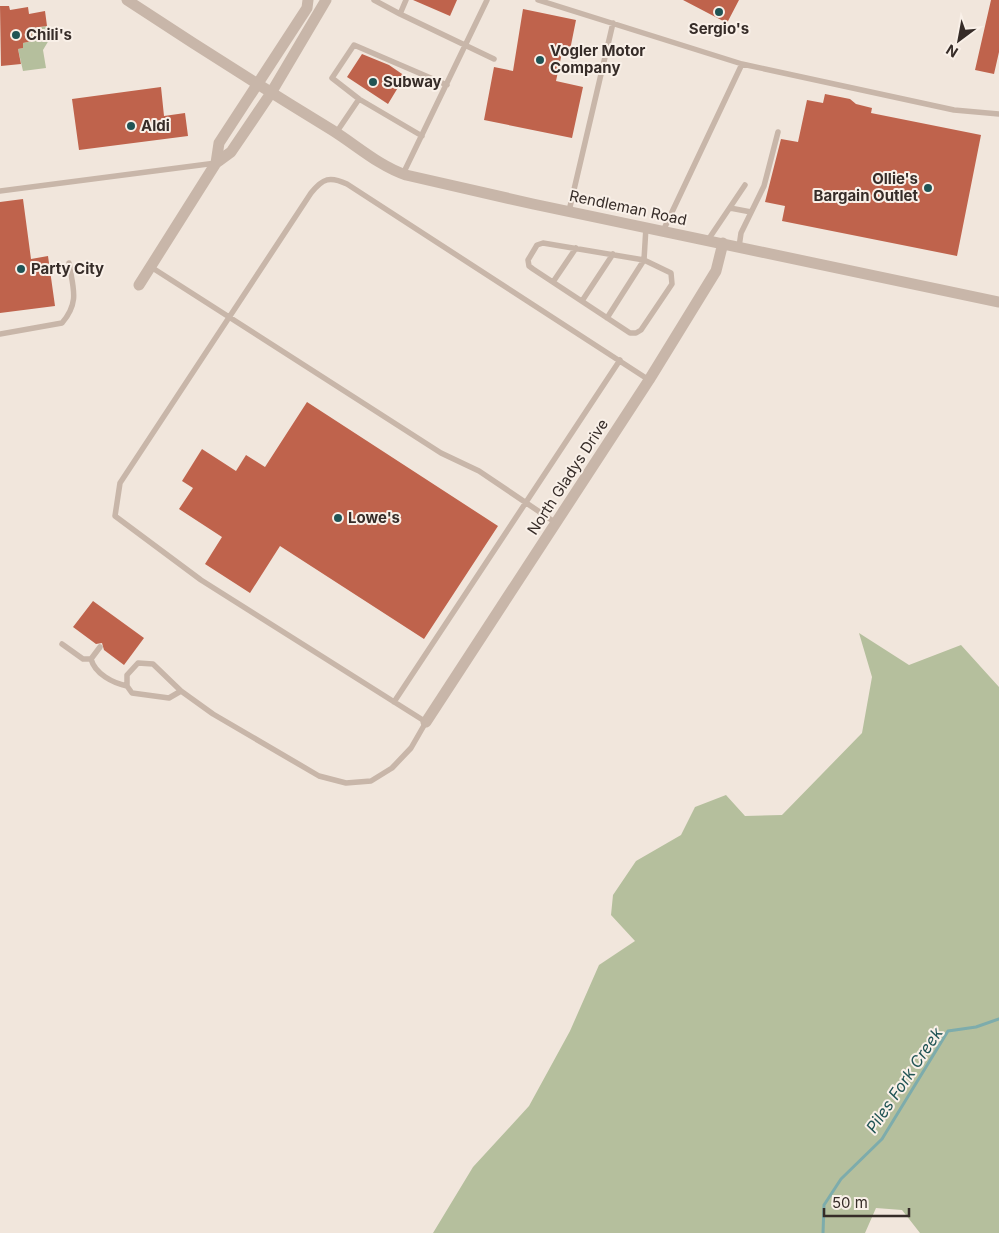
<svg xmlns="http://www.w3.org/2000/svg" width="999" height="1233" font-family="Inter,sans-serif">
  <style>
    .green { fill: #b5bf9d }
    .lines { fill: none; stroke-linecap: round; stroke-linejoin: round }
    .stream { stroke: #7dacac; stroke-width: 3 }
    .building { fill: #bf634c }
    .service { stroke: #c8b6a9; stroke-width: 5.5 }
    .minor { stroke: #c8b6a9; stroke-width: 11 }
    .poi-dot { fill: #205455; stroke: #f9f0e8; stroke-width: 2 }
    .labels { text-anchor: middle; stroke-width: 4; stroke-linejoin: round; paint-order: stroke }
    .poi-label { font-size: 15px; font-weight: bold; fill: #362c28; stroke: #f9f0e8; text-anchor: start }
    .street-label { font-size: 15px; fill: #362c28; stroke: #f9f0e8 }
    .water-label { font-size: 16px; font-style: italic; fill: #205455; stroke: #f9f0e8 }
  </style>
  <rect width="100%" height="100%" fill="#f1e6dc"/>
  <path class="green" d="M47,26L49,40L43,50L46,68L23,71L18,49L23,48V43L32,41L31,28Z
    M859,633L909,665L961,645L999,687V1233H920L902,1210L876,1208L865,1233H433L473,1167L529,1106L570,1031L599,965L635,941L611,915L613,895L636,861L681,835L695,807L726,795L745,816L782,815L862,733L872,677Z"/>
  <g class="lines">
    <path class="stream" d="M823,1233L824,1205L841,1179L882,1139L948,1031L976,1027L999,1019"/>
  </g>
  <path class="building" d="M413,0H457L450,16Z
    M683,0H739L727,23Z
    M991,0H999V52L994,74L975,70Z
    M0,6H9L10,10L28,7L29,14L45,11L47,26L31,28L32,41L23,43V48L18,49L21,64L1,66Z
    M523,9L576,20L570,50L563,48L556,81L583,87L572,138L484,120L494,67L513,71Z
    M362,54L389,65L405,76L388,104L347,77Z
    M161,87L164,116L185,113L188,136L79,150L72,99Z
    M825,94L850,99L856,104L872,108L871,113L981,135L957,256L782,221L785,206L765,202L781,139L798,142L807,100L823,103Z
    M23,199L31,259L48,256L55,306L0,313V202Z
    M307,402L498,526L424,639L280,546L250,593L205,564L222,537L179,509L193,488L182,481L202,449L236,471L246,455L265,467Z
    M93,601L144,638L124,665L104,650L102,643L96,644L73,627Z"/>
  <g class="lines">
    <path class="service" d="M374,0L400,14L406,0
      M538,0L742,64
      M400,14L494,59
      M359,99L422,136
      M336,133L359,99L332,78L354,45L447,85
      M403,174L487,0
      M0,191L216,163
      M730,208L751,212
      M569,211L613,23
      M663,231L742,64L954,110L999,114
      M708,240L745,185
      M739,247L741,233L764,186L778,132
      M151,267L441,453L479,471L556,523
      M553,282L576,248
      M582,301L613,254
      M607,318L644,260L543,243L537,245L528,260L529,266L533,269L630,333H636L641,330L672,284L671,273L644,260L646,227
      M0,334L62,323C80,302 73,288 69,263
      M62,644L83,659H91
      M100,647L91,659C95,674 113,683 127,686
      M181,691L169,698L132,693L127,686V675L138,663L153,664L181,691L213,714L319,776L346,783L371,781L392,768L411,748L426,722L201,580L115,516L120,483L311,193C323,178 330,176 347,184L649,380
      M394,702L620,360"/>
    <path class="minor" d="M127,0C195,45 263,88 332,130C356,145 379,166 406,175L533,204L999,302
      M216,163L219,143L307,8L308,0
      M139,285L216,163L231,152L271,93L326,0
      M426,722L649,380L716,271L723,243"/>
  </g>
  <g class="poi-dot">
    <circle cx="719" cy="12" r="5"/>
    <circle cx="16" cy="35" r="5"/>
    <circle cx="540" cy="60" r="5"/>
    <circle cx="373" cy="82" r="5"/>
    <circle cx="131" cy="126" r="5"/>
    <circle cx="928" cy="188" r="5"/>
    <circle cx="21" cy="269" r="5"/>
    <circle cx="338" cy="518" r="5"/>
  </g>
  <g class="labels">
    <g class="poi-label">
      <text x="719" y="34" text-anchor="middle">Sergio's</text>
      <text x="26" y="40">Chili's</text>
      <text x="550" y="56">Vogler Motor<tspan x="550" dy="17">Company</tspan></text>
      <text x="383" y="87">Subway</text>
      <text x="141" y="131">Aldi</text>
      <text x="918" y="184" text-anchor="end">Ollie's<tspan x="918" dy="17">Bargain Outlet</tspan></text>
      <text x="31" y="274">Party City</text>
      <text x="348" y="523">Lowe's</text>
    </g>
    <g class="street-label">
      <text transform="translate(628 208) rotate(12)" y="5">Rendleman Road</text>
      <text transform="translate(568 477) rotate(-57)" y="5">North Gladys Drive</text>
    </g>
    <g class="water-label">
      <text transform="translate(904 1080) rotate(-56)" y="6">Piles Fork Creek</text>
    </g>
  </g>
  <g transform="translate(959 40) rotate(212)" stroke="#f9f0e8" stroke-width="4" paint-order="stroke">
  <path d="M0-4L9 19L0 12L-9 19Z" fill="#362c28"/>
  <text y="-8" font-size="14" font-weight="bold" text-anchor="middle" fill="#362c28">N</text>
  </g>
  <path d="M824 1208v8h85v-8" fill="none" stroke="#362c28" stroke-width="2.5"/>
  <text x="832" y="1208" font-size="15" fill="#362c28" stroke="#f9f0e8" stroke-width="4" paint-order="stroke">50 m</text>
</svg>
